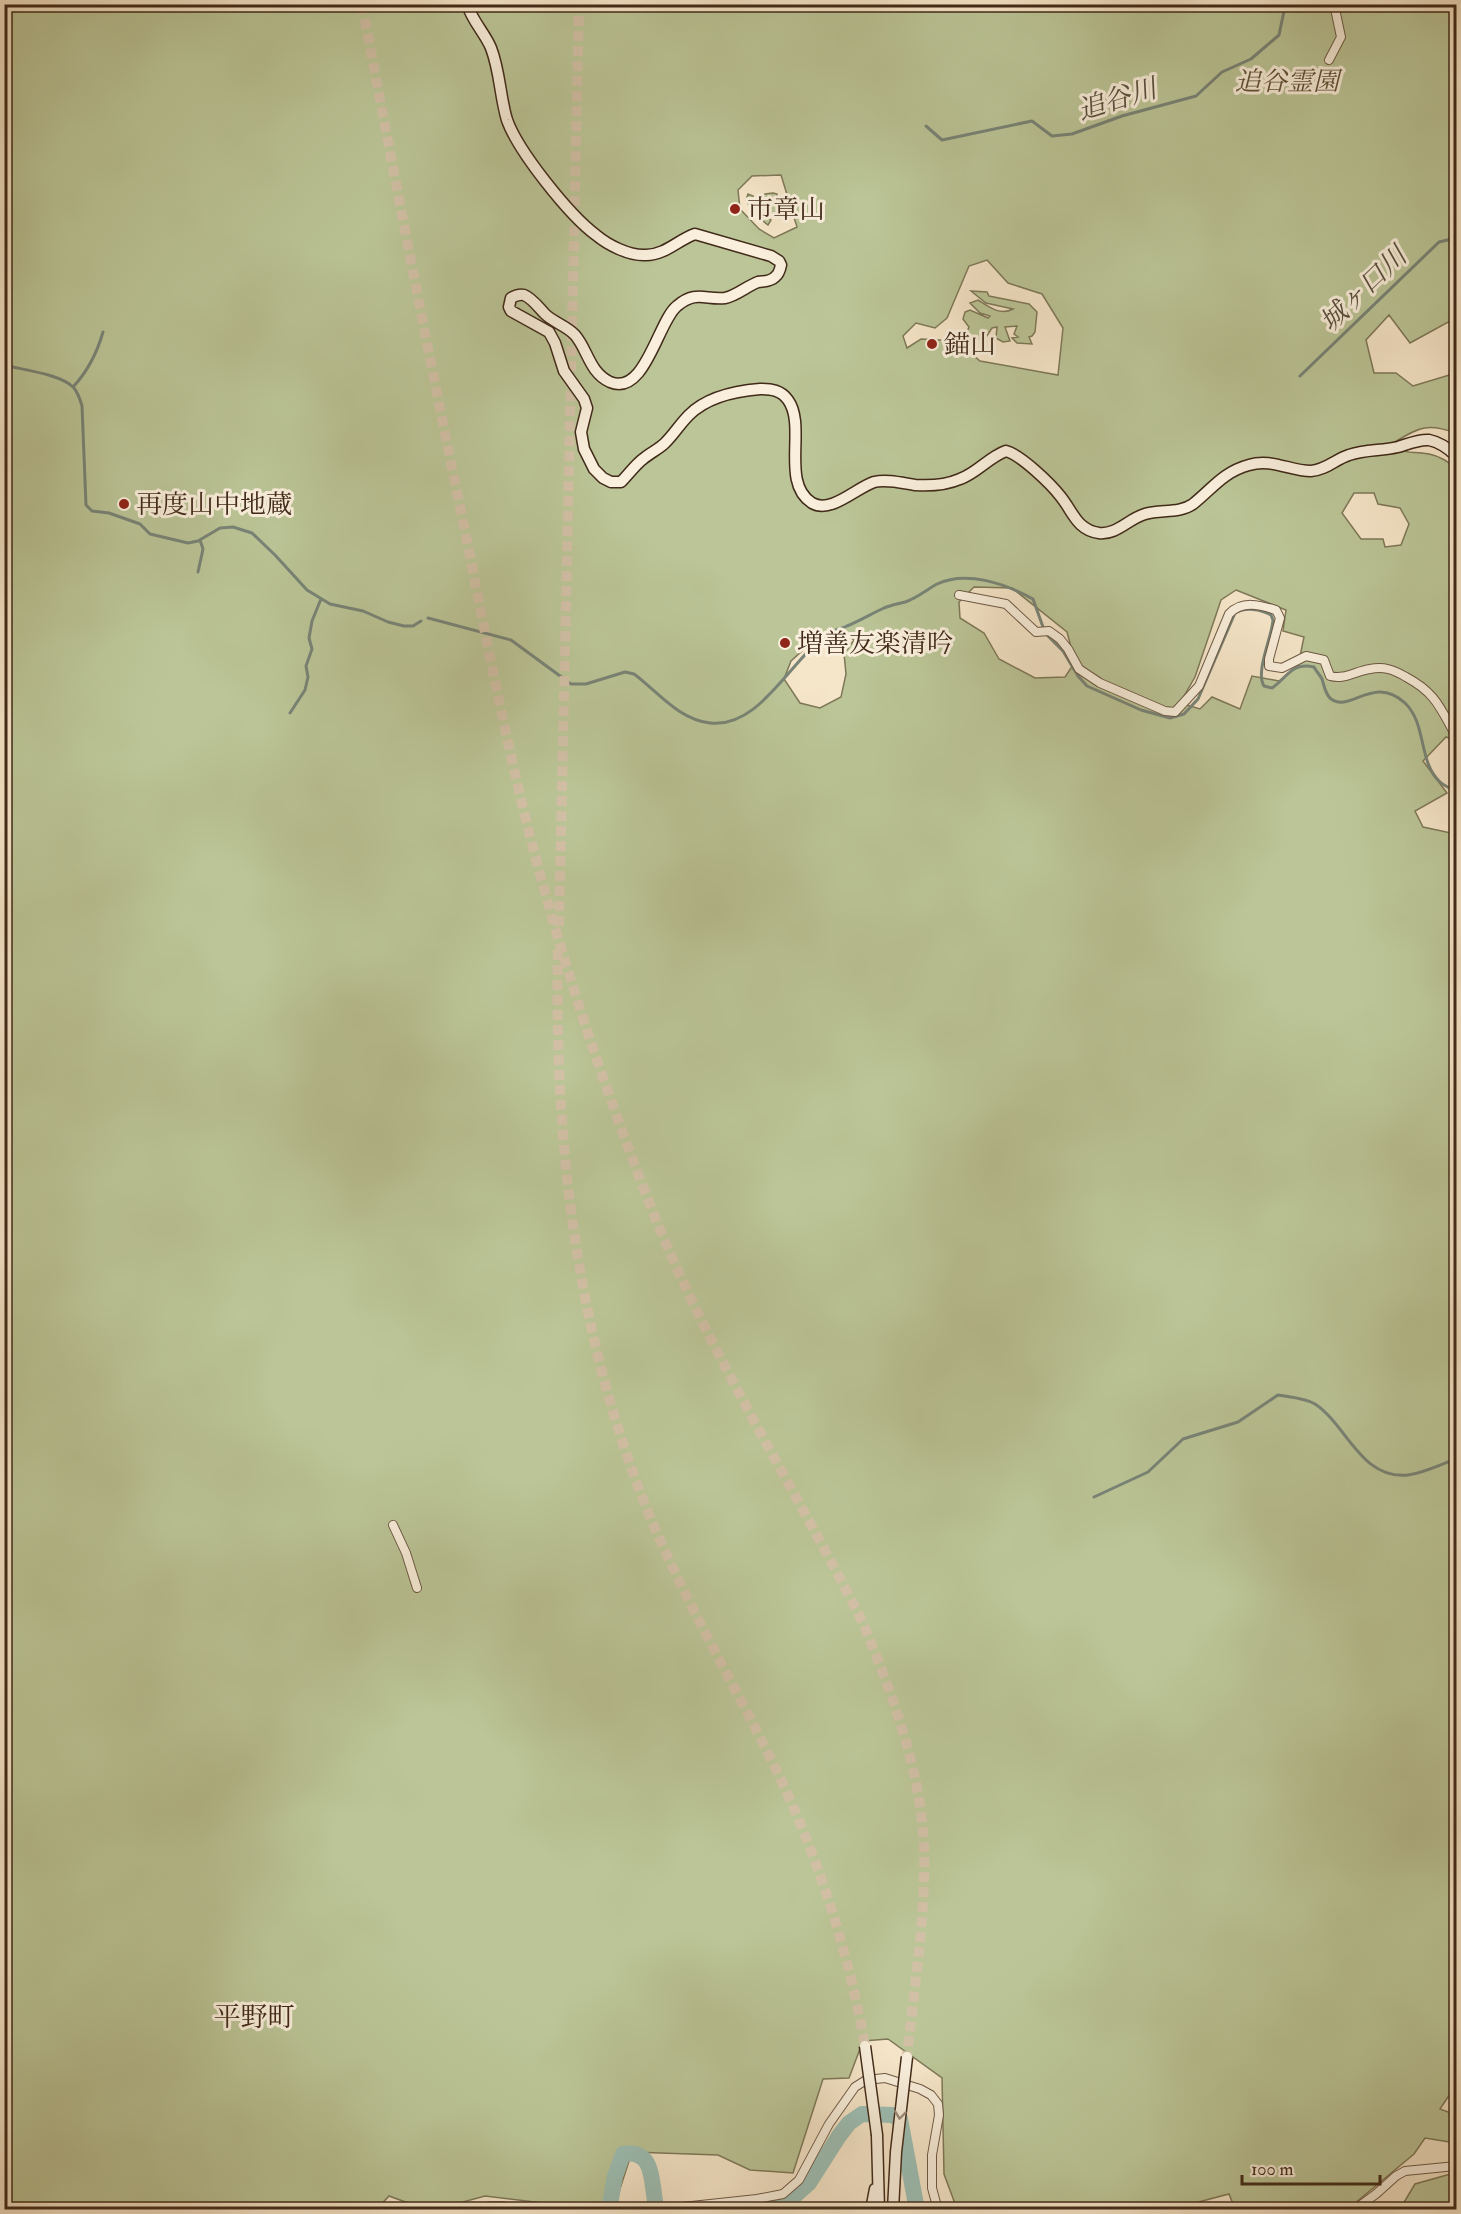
<svg xmlns="http://www.w3.org/2000/svg" width="1461" height="2214" font-family="'IM FELL Double Pica','Noto Serif JP',serif">
  <style>
    .green { fill: #bbc597; stroke: #7e7858; stroke-width: 1.5; fill-rule: evenodd }
    .lines { fill: none; stroke-linecap: round; stroke-linejoin: round }
    .stream { stroke: #788477; stroke-width: 3 }
    .river { stroke: #9dc0b6; stroke-width: 16 }
    .secondary-tunnel { stroke: #d2c0a6; stroke-width: 10; stroke-dasharray: 10 5; stroke-linecap: butt }
    .street-casing { stroke: #6e5945; stroke-width: 10 }
    .secondary-casing { stroke: #412a19; stroke-width: 13 }
    .highway-casing { stroke: #412a19; stroke-width: 17 }
    .street { stroke: #f9efdc; stroke-width: 8 }
    .secondary { stroke: #f9efdc; stroke-width: 10 }
    .highway { stroke: #ebc384; stroke-width: 15 }
    .secondary-bridge-casing { stroke: #412a19; stroke-width: 13; stroke-linecap: butt }
    .secondary-bridge { stroke: #f9efdc; stroke-width: 10 }
    .oneway { stroke: #9d8c7a }
    .poi-dot { fill: #8f2418; stroke: #f9efdc; stroke-width: 2 }
    .labels { text-anchor: middle; stroke-width: 6; stroke-linejoin: round; paint-order: stroke }
    .park-label { font-size: 26px; font-style: italic; fill: #605138; stroke: #f9efdc }
    .poi-label { font-size: 26px; fill: #412a19; stroke: #f9efdc; text-anchor: start }
    .water-label { font-size: 27px; font-style: italic; fill: #585040; stroke: #f9efdc }
    .neighbourhood-label { font-size: 27px; fill: #412a19; stroke: #f9efdc }
  </style>
  <rect width="100%" height="100%" fill="#f6e6c9"/>
  <filter id="stains"><feTurbulence type="fractalNoise" baseFrequency=".00333" numOctaves="4"/><feColorMatrix values="0 0 0 0 .2 0 0 0 0 .09 0 0 0 0 .02 0 0 0 .5 -.17"/></filter>
  <radialGradient id="worn" r=".72"><stop offset=".6" stop-color="#630" stop-opacity="0"/><stop offset="1" stop-color="#630" stop-opacity=".3"/></radialGradient>
  <path class="green" d="M5,5H1456V334L1450,321L1410,343L1389,315L1366,340L1374,373H1396L1413,386L1456,373V433C1425,422 1419,428 1391,444C1412,457 1409,450 1429,454C1440,456 1448,462 1456,468V741L1446,737L1423,761L1447,793L1415,811L1423,827L1456,834V2085L1440,2109L1456,2115V2143L1425,2138L1414,2154L1348,2209H1235L1229,2194L1172,2209H957L944,2174L942,2078L888,2039L863,2041L849,2078L823,2079L793,2173L750,2170L718,2155L632,2152L615,2204L575,2207L485,2196L437,2209L427,2210L389,2196L376,2210H5ZM781,175L797,227L774,238L759,229L740,209L738,190L752,176ZM987,260L1008,283L1042,294L1063,328L1058,375L980,361L957,341L921,339L907,348L903,336L916,323L935,328L947,318L969,266ZM1354,493H1374L1378,504L1400,508L1409,524L1401,545L1385,547L1383,539H1361L1342,513ZM974,587L1012,588L1067,632L1075,662L1065,677L1035,678L999,659L984,633L960,618L959,602ZM1236,590L1286,610L1283,631L1304,637L1298,666L1279,681L1252,676L1240,709L1212,697L1200,709L1180,703L1195,677L1221,600ZM839,629L854,640L844,654L846,674L841,697L820,708L800,703L784,679L791,661L821,634Z
    M773,193L777,194L776,200L764,203L763,208L768,209L777,201L782,204L775,213L765,216L771,220L768,225C761,220 750,208 746,200L748,194L753,196L754,203L765,194Z
    M971,291L987,292L989,296L1029,304L1037,312L1035,332L1032,336L1029,337L1032,344L1017,343L1012,338L1018,337L1014,334L1017,326L1005,327L1010,341L1003,342L996,338L997,327L992,328L984,340L966,334L969,327L963,319L965,312L970,310L988,318L990,316L980,313L970,303L978,300C989,307 1000,316 1013,309L986,303Z
    M1454,2173H1456V2209H1400L1415,2184Z"/>
  <g class="lines">
    <path class="stream" d="M926,126L942,140L1032,121L1052,136L1072,134L1122,116L1196,96L1222,72L1251,59L1279,35L1284,11L1282,4
      M4,365C23,370 61,374 74,388C78,393 80,399 82,406L86,505L92,511L109,513L140,524L150,534L188,543L198,541L220,528L233,527L252,533L275,555L307,590L330,604L363,611L388,622L404,626H413L421,621
      M1300,376L1439,242L1456,238
      M73,387C88,371 97,353 103,332
      M198,572L203,549L200,540
      M428,618L511,640L571,684H586L625,672L634,674C657,691 679,720 710,723C761,729 792,656 830,633C835,629 841,629 847,626C859,621 871,614 884,608C891,605 898,604 905,602C917,598 926,590 937,584C967,570 1006,584 1033,599L1043,627L1048,636L1063,651L1078,676L1087,686L1141,710L1170,718L1184,714L1198,699L1235,613C1246,607 1260,609 1271,615L1273,620C1272,637 1255,672 1264,686L1272,688C1288,677 1291,662 1314,667C1316,671 1320,675 1322,679C1324,685 1325,694 1331,699C1350,713 1374,674 1405,703C1427,724 1418,762 1440,782C1444,786 1452,789 1456,791
      M290,713L305,690L308,677L306,666L312,649L309,638L312,621L321,599
      M1094,1497L1148,1472L1183,1439L1238,1422L1278,1395C1289,1397 1305,1398 1315,1404C1347,1425 1361,1480 1408,1475C1424,1473 1441,1464 1456,1459"/>
    <path class="river" d="M609,2210L615,2176L623,2154C658,2148 650,2189 657,2210
      M759,2210L791,2199L809,2183L839,2136L849,2123L862,2114L892,2115L900,2119L917,2210
      M1440,2210L1456,2209"/>
    <path class="secondary-tunnel" d="M362,4C395,179 428,353 464,526C484,627 503,728 528,828C562,963 607,1097 659,1227C716,1365 796,1490 863,1623C892,1693 921,1770 924,1847C926,1917 914,1987 907,2057
      M559,926L579,4
      M558,950C554,1141 576,1334 648,1512C686,1605 739,1691 782,1782C821,1866 849,1955 865,2046"/>
    <defs>
      <path id="street" d="M1329,60L1341,37L1334,4
        M959,595L1006,604L1036,632L1049,631L1060,639L1068,649L1079,669L1100,683L1165,711L1175,712L1199,686L1229,614C1242,600 1260,605 1276,610L1280,618L1269,659V666L1282,668L1306,656L1324,660L1330,676C1344,680 1356,671 1370,669C1384,666 1394,670 1406,677C1436,693 1440,708 1456,736
        M393,1525L406,1553L417,1588
        M654,2210L757,2199L783,2194L799,2180L829,2124L855,2087L866,2080L885,2078L920,2089L931,2095L938,2104L939,2115L932,2155V2188L938,2210
        M1354,2210L1376,2194L1396,2176L1405,2171L1456,2166"/>
      <path id="secondary" d="M467,4C472,21 485,33 491,48C500,71 500,97 507,120C518,151 569,215 596,235C608,245 629,256 646,255C665,255 678,240 695,234L771,256L779,261L781,265C780,270 779,274 775,277C770,282 764,281 758,282C747,286 736,296 725,298C705,300 696,290 677,306C658,321 645,397 610,382C589,372 588,350 575,335C567,326 553,322 545,314C539,308 532,298 524,295C519,294 516,295 511,298L509,307L511,311L549,332L555,343L564,371L584,399L587,408L581,432L584,449L594,469L603,478L611,482H621C629,474 635,465 643,459C650,453 659,449 665,443C674,434 680,424 689,415C707,397 735,391 760,389C771,389 781,390 788,400C807,426 780,483 812,503C831,514 856,488 874,482C887,479 902,483 915,485C929,486 946,485 960,479C977,473 989,457 1006,451C1021,455 1051,484 1061,497C1073,512 1077,530 1099,533C1117,535 1128,519 1145,514C1160,509 1179,514 1193,504C1212,489 1223,472 1249,465C1271,458 1290,471 1311,471C1326,470 1336,459 1349,455C1365,449 1382,451 1398,447C1408,444 1419,439 1429,440C1439,442 1449,449 1456,456
        M877,2135L879,2210
        M871,2210L875,2189"/>
      <path id="highway" d="M489,2210H504"/>
    </defs>
    <use href="#street" class="street-casing"/>
    <use href="#secondary" class="secondary-casing"/>
    <use href="#highway" class="highway-casing"/>
    <use href="#street" class="street"/>
    <use href="#secondary" class="secondary"/>
    <use href="#highway" class="highway"/>
    <defs>
      <path id="secondary-bridge" d="M865,2046L877,2135
        M893,2210L896,2152L907,2057"/>
    </defs>
    <use href="#secondary-bridge" class="secondary-bridge-casing"/>
    <use href="#secondary-bridge" class="secondary-bridge"/>
  </g>
  <defs><path id="oneway-chevron" d="M-2-3.5L2.5 0L-2 3.5" fill="none" stroke-width="1.6" stroke-linecap="round" stroke-linejoin="round" transform="scale(1.5)"/></defs>
  <use class="oneway" href="#oneway-chevron" transform="translate(900 2115) rotate(97)"/>
  <g class="poi-dot">
    <circle cx="735" cy="209" r="6"/>
    <circle cx="932" cy="344" r="6"/>
    <circle cx="124" cy="504" r="6"/>
    <circle cx="785" cy="643" r="6"/>
  </g>
  <g class="labels">
    <g class="park-label">
      <text x="1287" y="90">追谷霊園</text>
    </g>
    <g class="poi-label">
      <text x="747" y="218">市章山</text>
      <text x="944" y="353">錨山</text>
      <text x="136" y="513">再度山中地蔵</text>
      <text x="797" y="652">増善友楽清吟</text>
    </g>
    <g class="water-label">
      <text transform="translate(1117 99) rotate(-17)" y="9">追谷川</text>
      <text transform="translate(1363 289) rotate(-44)" y="9">城ヶ口川</text>
    </g>
    <g class="neighbourhood-label">
      <text x="254" y="2026">平野町</text>
    </g>
  </g>
  <rect width="1461" height="2214" fill="none" stroke="#f6e6c9" stroke-width="24"/>
  <rect x="6" y="6" width="1449" height="2202" fill="none" stroke="#412a19" stroke-width="3"/>
  <rect x="12" y="12" width="1437" height="2190" fill="none" stroke="#412a19" stroke-width="1.5"/>
  <path d="M1242 2175v9h138v-9" fill="none" stroke="#412a19" stroke-width="3"/>
  <text x="1251" y="2175" font-size="18" fill="#412a19" stroke="#f9efdc" stroke-width="4.5" paint-order="stroke">100 m</text>
  <rect width="100%" height="100%" filter="url(#stains)"/>
  <rect width="100%" height="100%" fill="url(#worn)"/>
</svg>
